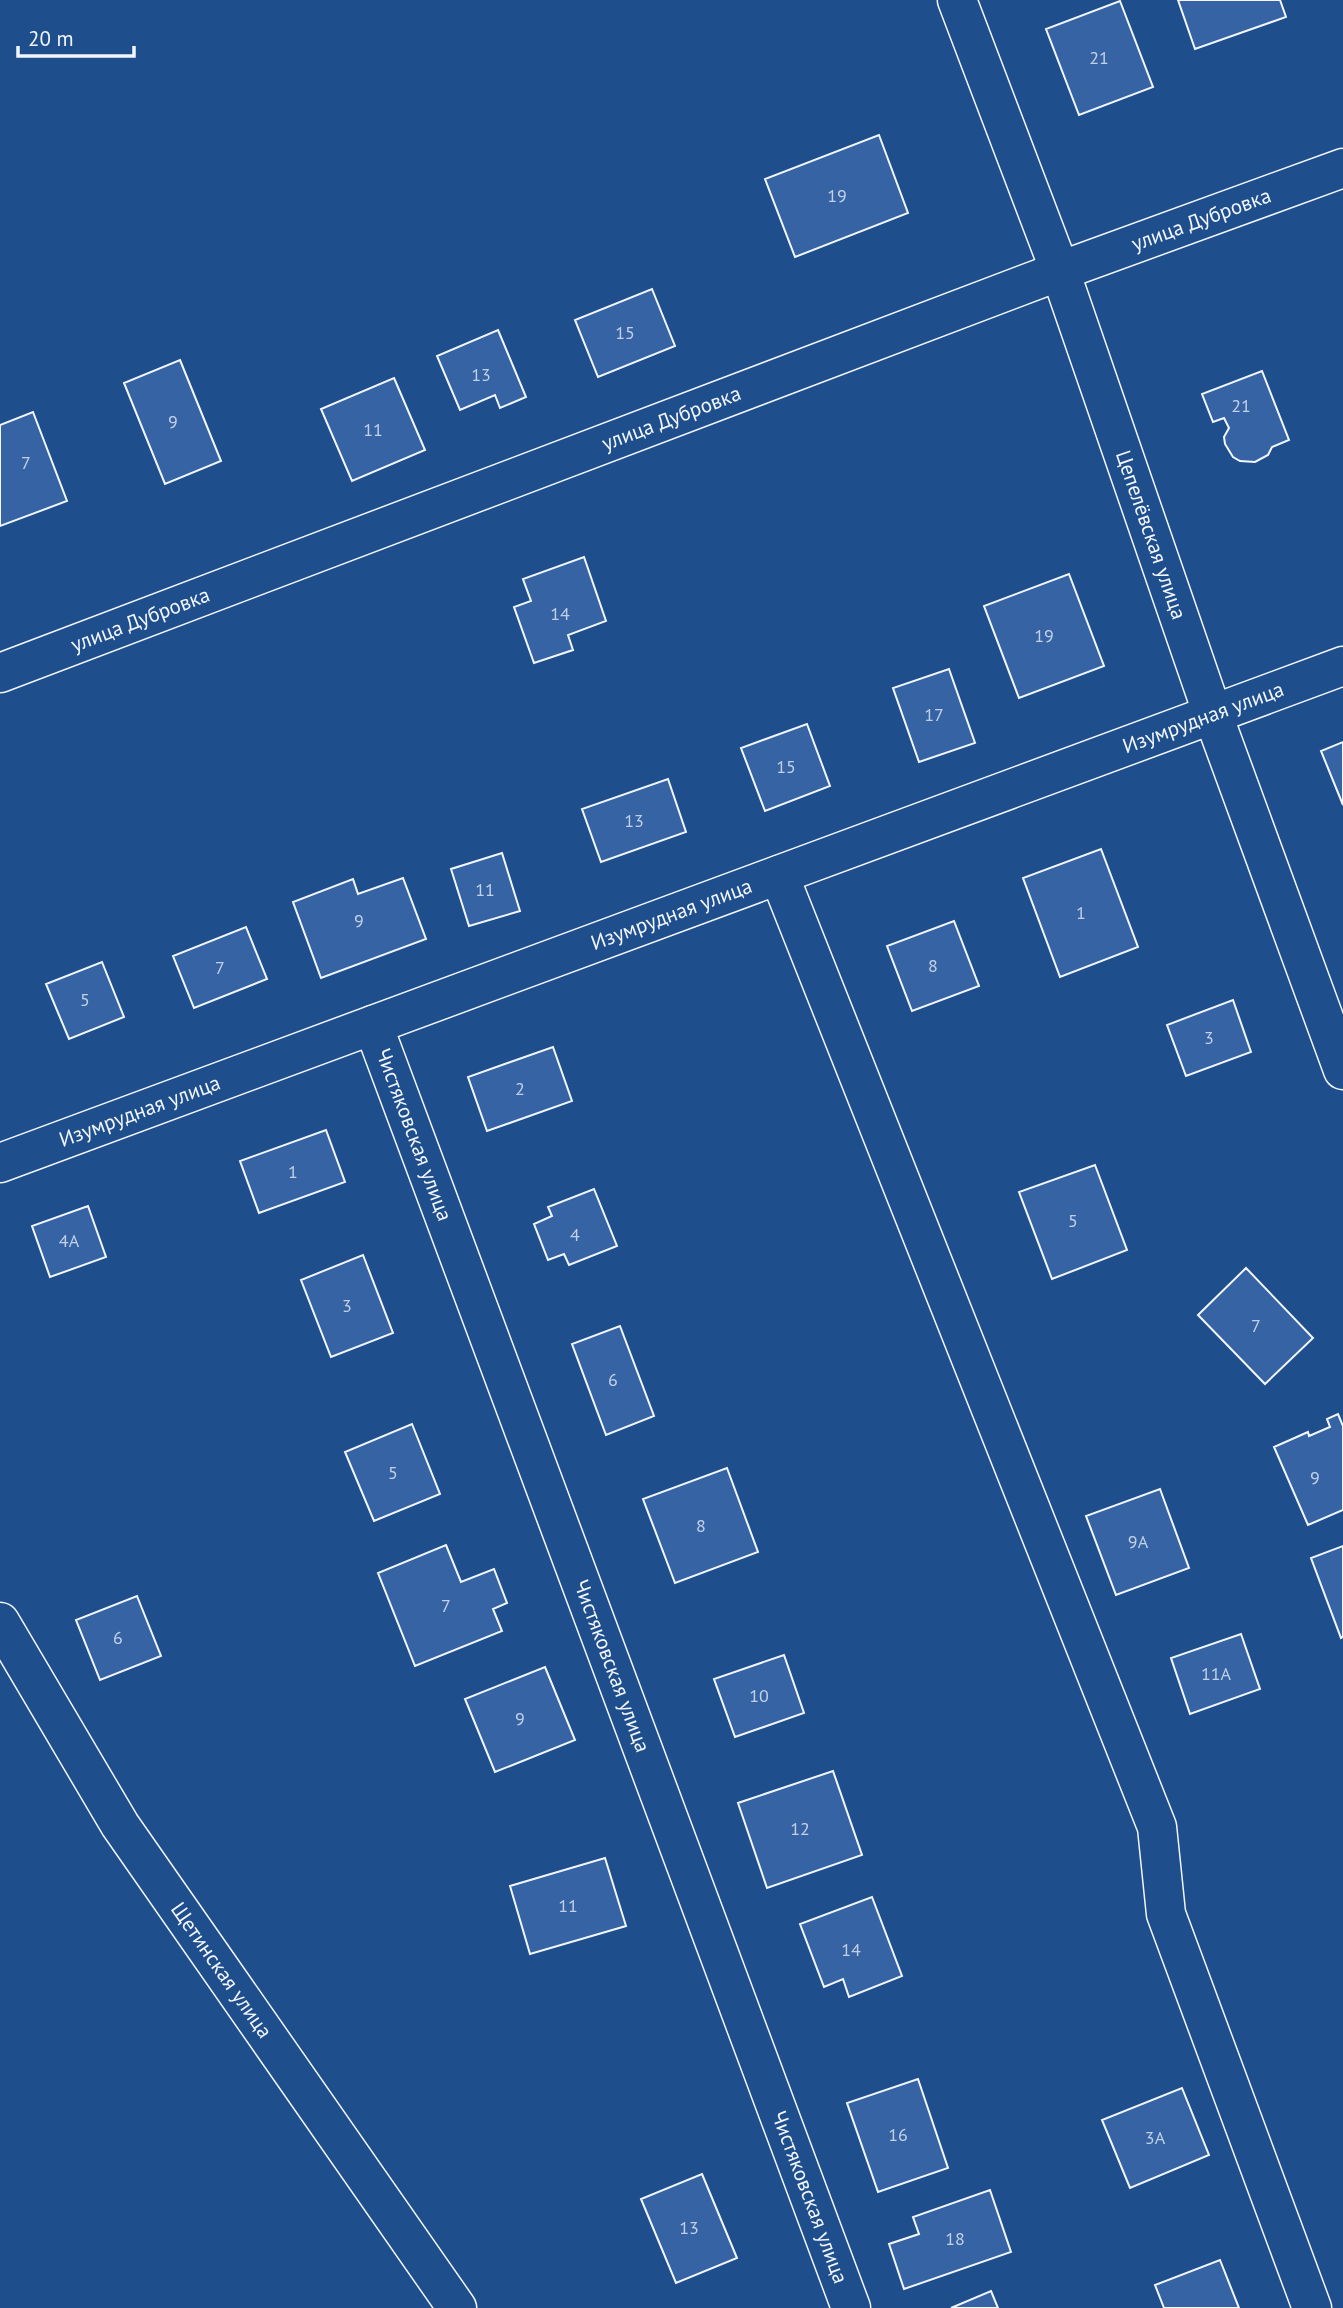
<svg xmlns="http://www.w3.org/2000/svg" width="1343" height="2308" font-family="'PT Sans',sans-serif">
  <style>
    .building { fill: #3563a3; stroke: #f2f6ff; stroke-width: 2 }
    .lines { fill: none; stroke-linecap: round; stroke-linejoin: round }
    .minor-casing { stroke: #f2f6ff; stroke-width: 41 }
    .minor { stroke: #1f4e8c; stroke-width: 38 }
    .labels { text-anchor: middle; stroke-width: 5; stroke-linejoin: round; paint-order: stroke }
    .number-label { font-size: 18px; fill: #c3d1e8 }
    .street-label { font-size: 21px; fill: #f2f6ff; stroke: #1f4e8c }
  </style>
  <rect width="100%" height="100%" fill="#1f4e8c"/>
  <path class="building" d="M1178,0H1280L1286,17L1195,49Z
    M1120,1L1153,87L1079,115L1046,29Z
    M879,135L908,213L795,257L765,179Z
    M652,289L675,346L598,377L575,320Z
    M498,330L526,397L500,408L495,395L460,410L437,356Z
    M180,360L221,461L165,484L124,383Z
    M1262,371L1289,440L1272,447L1268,455L1255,462L1240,461L1233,457L1225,444L1224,437L1229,428L1224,418L1213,422L1202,394Z
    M394,378L425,450L352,481L321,409Z
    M33,412L67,501L0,526V425Z
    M584,557L606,621L568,635L573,650L534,663L514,607L531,601L523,579Z
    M1069,574L1104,666L1019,698L984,606Z
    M949,669L975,743L919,762L893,688Z
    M807,724L830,786L765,811L741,748Z
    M1343,742V805L1321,751Z
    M668,779L686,832L601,862L582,809Z
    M1101,849L1138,947L1060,977L1023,878Z
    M502,853L520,911L469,926L451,869Z
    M403,878L426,939L321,978L293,902L353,879L358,894Z
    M954,921L979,986L912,1011L887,946Z
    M246,927L267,979L194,1008L173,956Z
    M102,962L124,1017L69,1039L46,984Z
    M1233,1000L1251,1052L1186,1076L1167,1025Z
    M553,1047L572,1101L487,1131L468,1077Z
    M326,1130L345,1182L259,1213L240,1161Z
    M1095,1165L1127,1250L1052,1279L1019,1192Z
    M594,1189L617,1246L569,1265L564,1254L548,1260L534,1224L552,1216L548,1207Z
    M88,1206L106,1257L50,1277L32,1226Z
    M363,1255L393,1333L331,1357L301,1280Z
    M1246,1268L1313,1338L1265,1384L1198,1315Z
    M620,1326L654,1416L606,1435L572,1344Z
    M1338,1414L1343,1426V1510L1308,1525L1274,1447L1308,1432L1309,1436L1330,1427L1327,1419Z
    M412,1424L440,1494L374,1521L345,1452Z
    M727,1468L758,1552L675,1583L643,1499Z
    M1160,1489L1189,1568L1116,1595L1086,1516Z
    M446,1545L461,1582L494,1569L507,1603L493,1609L502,1631L415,1666L378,1573Z
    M1343,1546V1637L1341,1638L1311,1558Z
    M137,1596L161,1656L100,1680L76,1620Z
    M1241,1634L1260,1689L1190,1714L1171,1658Z
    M784,1655L804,1713L735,1737L714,1679Z
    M545,1667L575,1740L495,1772L465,1699Z
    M833,1771L862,1855L767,1888L738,1803Z
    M605,1858L626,1926L530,1954L510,1886Z
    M872,1897L902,1976L849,1997L843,1979L824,1987L800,1924Z
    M918,2079L948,2168L878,2192L847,2103Z
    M1182,2088L1209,2155L1130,2188L1102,2120Z
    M702,2174L737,2258L676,2283L641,2199Z
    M990,2190L1011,2252L904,2289L889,2244L919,2234L913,2217Z
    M1220,2260L1239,2308H1164L1155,2285Z
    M991,2291L998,2308H951Z"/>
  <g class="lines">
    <defs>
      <g id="minor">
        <path id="s1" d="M957,0L1060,271L1213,715L1343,1070"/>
        <path id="s2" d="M0,673L1060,271L1343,168"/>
        <path d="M779,875L1157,1827L1166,1914L1312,2308"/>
        <path id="s3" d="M373,1025L851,2308"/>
        <path id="s4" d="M0,1163L1343,666"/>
        <path id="s5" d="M0,1622L120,1825L457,2308"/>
      </g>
    </defs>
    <use href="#minor" class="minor-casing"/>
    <use href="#minor" class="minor"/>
  </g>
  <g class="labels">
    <g class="number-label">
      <text x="1099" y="64">21</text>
      <text x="837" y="202">19</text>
      <text x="625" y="339">15</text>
      <text x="481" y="381">13</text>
      <text x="1241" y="412">21</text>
      <text x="173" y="428">9</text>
      <text x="373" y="436">11</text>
      <text x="26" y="469">7</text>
      <text x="560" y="620">14</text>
      <text x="1044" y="642">19</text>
      <text x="934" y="721">17</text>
      <text x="786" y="773">15</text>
      <text x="634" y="827">13</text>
      <text x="485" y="896">11</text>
      <text x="1081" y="919">1</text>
      <text x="359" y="927">9</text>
      <text x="933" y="972">8</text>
      <text x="220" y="974">7</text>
      <text x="85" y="1006">5</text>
      <text x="1209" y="1044">3</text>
      <text x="520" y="1095">2</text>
      <text x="293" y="1178">1</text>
      <text x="1073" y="1227">5</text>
      <text x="575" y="1241">4</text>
      <text x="69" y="1247">4А</text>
      <text x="347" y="1312">3</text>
      <text x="1256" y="1332">7</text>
      <text x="613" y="1386">6</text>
      <text x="393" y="1479">5</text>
      <text x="1315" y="1484">9</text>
      <text x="701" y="1532">8</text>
      <text x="1138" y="1548">9А</text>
      <text x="446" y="1612">7</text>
      <text x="118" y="1644">6</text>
      <text x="1216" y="1680">11А</text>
      <text x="759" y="1702">10</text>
      <text x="520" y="1725">9</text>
      <text x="800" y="1835">12</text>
      <text x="568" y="1912">11</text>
      <text x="851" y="1956">14</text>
      <text x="898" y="2141">16</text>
      <text x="1155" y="2144">3А</text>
      <text x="689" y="2234">13</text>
      <text x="955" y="2245">18</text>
    </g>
    <g class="street-label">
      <text dy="7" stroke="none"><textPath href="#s2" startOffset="1284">улица Дубровка</textPath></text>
      <text dy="7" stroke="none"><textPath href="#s2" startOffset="718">улица Дубровка</textPath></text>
      <text dy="7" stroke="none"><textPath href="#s1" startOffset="569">Цепелёвская улица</textPath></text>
      <text dy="7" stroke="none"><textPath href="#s2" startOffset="150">улица Дубровка</textPath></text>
      <text dy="7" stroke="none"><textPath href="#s4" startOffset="1283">Изумрудная улица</textPath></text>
      <text dy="7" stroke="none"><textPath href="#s4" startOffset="716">Изумрудная улица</textPath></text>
      <text dy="7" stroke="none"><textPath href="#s4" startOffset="149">Изумрудная улица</textPath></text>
      <text dy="7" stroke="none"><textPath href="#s3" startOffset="117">Чистяковская улица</textPath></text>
      <text dy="7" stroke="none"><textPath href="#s3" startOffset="684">Чистяковская улица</textPath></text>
      <text dy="7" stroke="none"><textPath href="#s5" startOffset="413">Щетинская улица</textPath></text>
      <text dy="7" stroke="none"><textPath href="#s3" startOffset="1251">Чистяковская улица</textPath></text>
    </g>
  </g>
  <path d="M18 46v10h116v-10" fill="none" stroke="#f2f6ff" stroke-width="3.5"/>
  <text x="28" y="46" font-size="21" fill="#f2f6ff" stroke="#1f4e8c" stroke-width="5" paint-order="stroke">20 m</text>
</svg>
